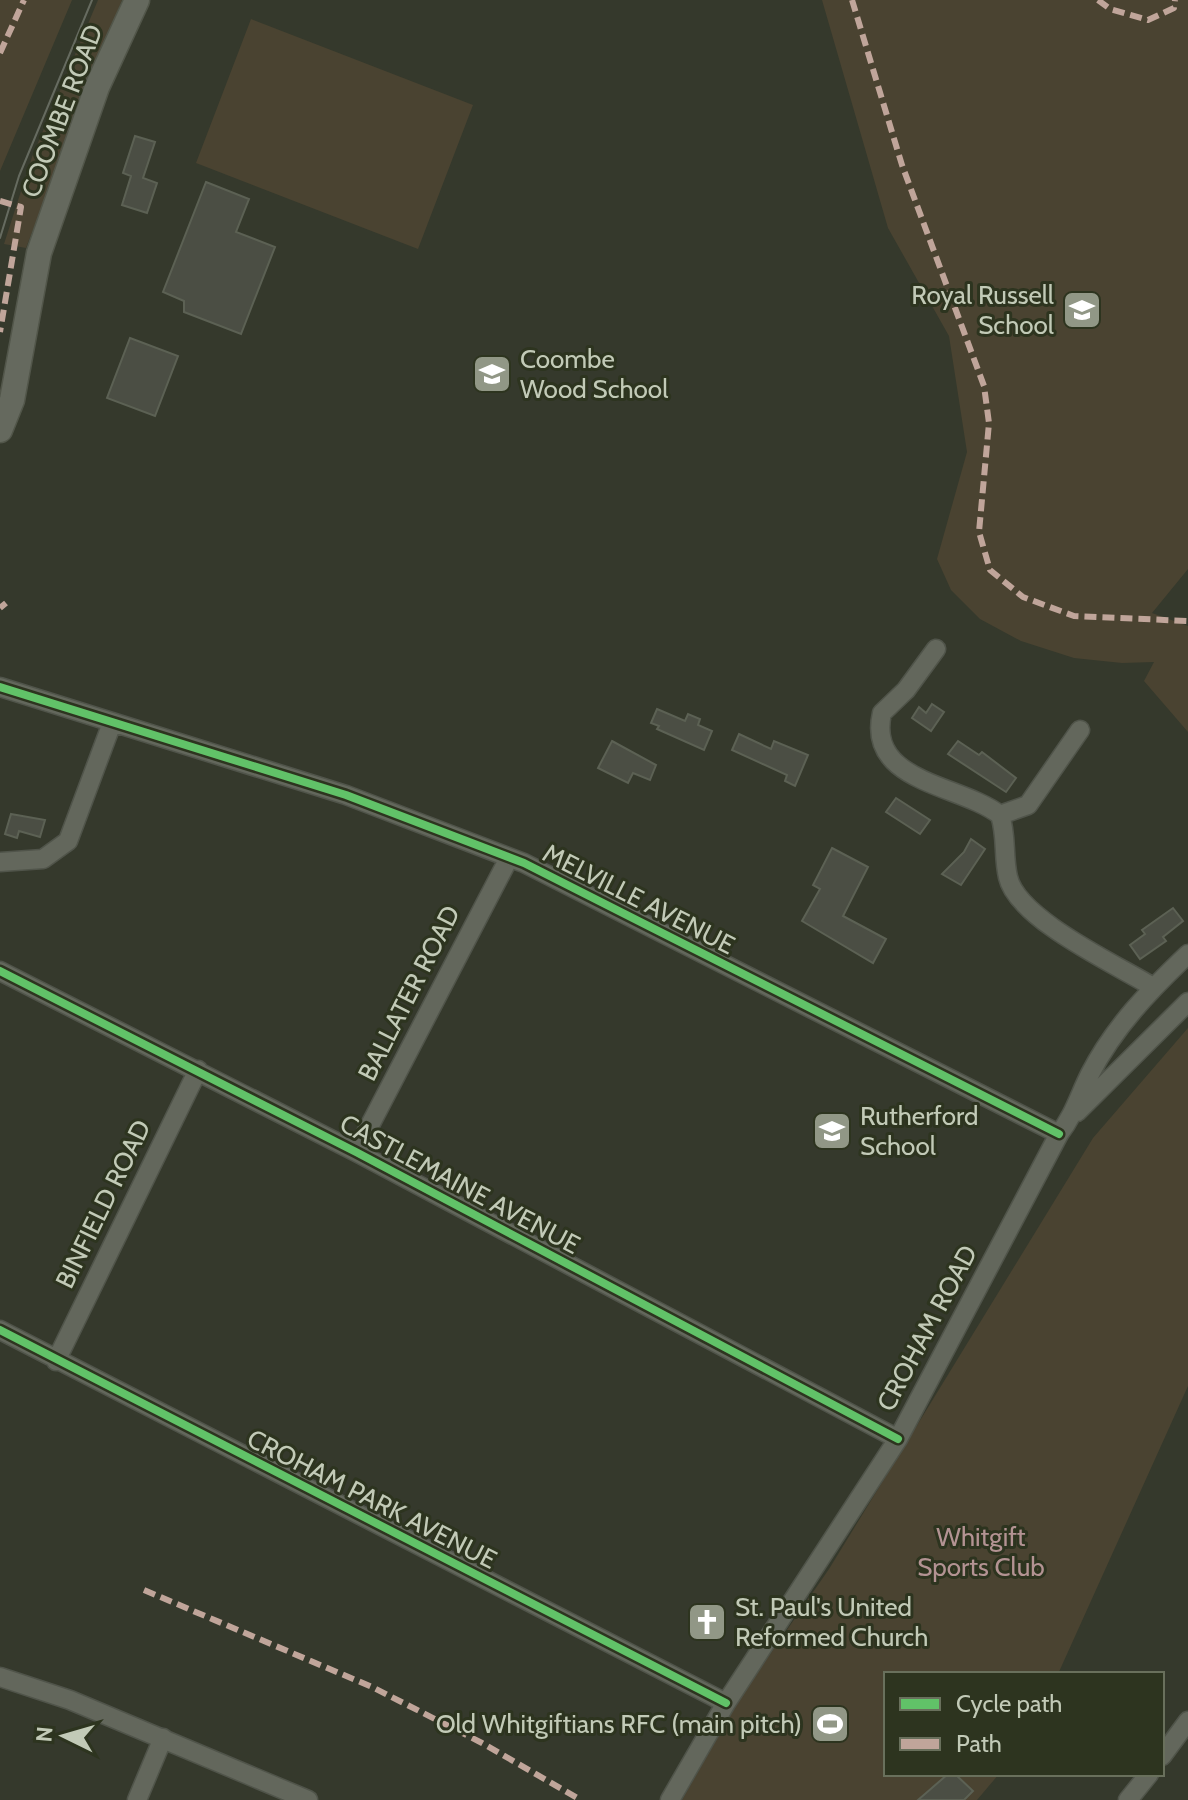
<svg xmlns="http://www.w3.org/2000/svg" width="1188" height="1800" font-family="Cabin,sans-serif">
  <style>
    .green { fill: #4a4331 }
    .building { fill: #4b4e44; stroke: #5c6154; stroke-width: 2 }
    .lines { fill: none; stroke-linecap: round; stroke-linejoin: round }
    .minor-casing { stroke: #50544a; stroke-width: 21 }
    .major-casing { stroke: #52564a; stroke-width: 27 }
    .minor { stroke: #63675c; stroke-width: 18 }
    .major { stroke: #65695e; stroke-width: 24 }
    .tram { stroke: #666b60; stroke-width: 2 }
    .quiet { stroke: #c0a59a; stroke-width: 6; stroke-dasharray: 12 6; stroke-linecap: butt }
    .cycleway-casing { stroke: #2d341f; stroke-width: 13 }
    .cycleway { stroke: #61c268; stroke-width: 8 }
    .labels { text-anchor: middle; stroke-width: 6; stroke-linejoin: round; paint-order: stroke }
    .street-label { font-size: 26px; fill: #c2cab7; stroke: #2d341f }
    .poi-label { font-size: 26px; fill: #c2cab7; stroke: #2d341f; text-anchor: start }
    .park-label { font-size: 26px; fill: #b39393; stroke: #2d341f }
  </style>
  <rect width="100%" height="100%" fill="#35392c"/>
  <path class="green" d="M0,0H72L0,171Z
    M98,0H122L26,248L4,244L32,157Z
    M822,0H1188V569L1152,613L1188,626V732L1144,681L1154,662L1122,663L1074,658L1021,641L980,619L951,590L937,559L967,452L949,336L888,228Z
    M251,19L473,105L418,249L196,163Z
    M1188,1028V1386L1058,1674H886V1774H999L977,1800H682L740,1698L829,1569L1093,1138Z"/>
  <path class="building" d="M135,136L155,142L143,178L157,183L147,213L122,205L131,176L123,173Z
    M206,182L249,199L236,232L275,247L241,334L184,312V301L163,292Z
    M130,338L178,356L155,416L107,398Z
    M932,704L944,712L931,731L912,718L919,707L926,713Z
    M657,709L685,721L688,714L700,719L698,725L712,731L704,750L657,729L659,726L651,723Z
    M739,734L771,749L774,741L808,755L795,786L785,781L787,775L732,750Z
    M612,741L656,765L650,780L633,773L628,783L598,768Z
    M958,741L979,755L982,752L1016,778L1006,792L948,754Z
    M896,798L930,820L920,834L886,812Z
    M11,814L45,820L40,837L19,831L17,838L5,834Z
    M971,839L985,849L961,885L942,874L964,852Z
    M832,848L868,867L843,916L886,939L873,963L802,921L820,889L813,885Z
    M1173,908L1183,921L1163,937L1166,941L1140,959L1130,945L1145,934L1142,930Z
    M948,1774H955L973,1791L964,1800H918Z"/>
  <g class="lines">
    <defs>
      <path id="minor" d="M936,649L906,690L882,713C866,783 960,784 1000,815C1007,836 1003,856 1008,877C1017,919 1117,965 1153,987
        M0,687L346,795L524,863L1059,1134
        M1000,815L1028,805L1080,730
        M0,862L43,859L68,841L112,723
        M0,971L356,1152L898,1439
        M1077,1112L1188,1002
        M356,1152L509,858
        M0,1330L726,1703
        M56,1361L198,1070
        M0,1677L70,1700L308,1800
        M1162,1756L1188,1721
        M137,1800L163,1738
        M670,1800L726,1703L898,1439L1059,1134C1074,1115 1079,1096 1090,1074C1114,1027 1150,990 1188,954
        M1128,1800L1149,1774"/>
      <path id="major" d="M0,430L12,400L39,253L97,87L137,0"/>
    </defs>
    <use href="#minor" class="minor-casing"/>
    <use href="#major" class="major-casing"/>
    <use href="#minor" class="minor"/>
    <use href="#major" class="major"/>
    <path class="tram" d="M0,238L19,176L92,0"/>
    <path class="quiet" d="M852,0L902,165L984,386L989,423L979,532L990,570L1023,597L1074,616L1188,621
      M1098,0L1110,9L1148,20L1174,8L1175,0
      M0,53L24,0
      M0,201L21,207L0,332
      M0,608L6,603
      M144,1590L372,1687L482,1743L581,1800"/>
    <defs>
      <path id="cycleway" d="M0,687L346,795L524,863L1059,1134
        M0,971L356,1152L898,1439
        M0,1330L726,1703"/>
    </defs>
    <use href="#cycleway" class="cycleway-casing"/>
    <use href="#cycleway" class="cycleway"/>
  </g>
  <defs>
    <symbol id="school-square" viewBox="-11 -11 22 22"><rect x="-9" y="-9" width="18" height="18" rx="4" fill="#919786" stroke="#2d341f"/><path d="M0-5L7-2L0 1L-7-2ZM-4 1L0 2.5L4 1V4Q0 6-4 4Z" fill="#fff"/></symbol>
    <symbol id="church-square" viewBox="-11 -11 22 22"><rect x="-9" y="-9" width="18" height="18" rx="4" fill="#919786" stroke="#2d341f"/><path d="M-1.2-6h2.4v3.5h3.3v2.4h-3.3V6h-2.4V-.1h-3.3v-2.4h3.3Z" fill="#fff"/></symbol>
    <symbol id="stadium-square" viewBox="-11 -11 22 22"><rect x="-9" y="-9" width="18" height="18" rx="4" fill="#919786" stroke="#2d341f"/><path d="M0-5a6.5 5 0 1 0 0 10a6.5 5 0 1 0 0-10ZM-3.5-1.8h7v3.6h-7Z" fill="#fff"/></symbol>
  </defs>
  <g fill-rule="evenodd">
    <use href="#school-square" x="1060" y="288" width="44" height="44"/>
    <use href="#school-square" x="470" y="352" width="44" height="44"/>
    <use href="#school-square" x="810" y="1109" width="44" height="44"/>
    <use href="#church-square" x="685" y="1600" width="44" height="44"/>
    <use href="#stadium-square" x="808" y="1702" width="44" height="44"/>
  </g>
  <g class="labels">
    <g class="street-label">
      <text transform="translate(62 111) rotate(-69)" y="9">COOMBE ROAD</text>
      <text transform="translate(639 899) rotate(27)" y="9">MELVILLE AVENUE</text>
      <text transform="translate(409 993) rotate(-63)" y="9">BALLATER ROAD</text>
      <text transform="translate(460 1184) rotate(28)" y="9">CASTLEMAINE AVENUE</text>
      <text transform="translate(103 1204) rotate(-64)" y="9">BINFIELD ROAD</text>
      <text transform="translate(927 1328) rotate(-62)" y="9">CROHAM ROAD</text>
      <text transform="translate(372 1499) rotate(27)" y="9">CROHAM PARK AVENUE</text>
    </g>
    <g class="poi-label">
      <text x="1054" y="304" text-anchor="end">Royal Russell<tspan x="1054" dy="30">School</tspan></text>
      <text x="520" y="368">Coombe<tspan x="520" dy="30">Wood School</tspan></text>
      <text x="860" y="1125">Rutherford<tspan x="860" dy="30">School</tspan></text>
      <text x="735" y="1616">St. Paul's United<tspan x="735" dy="30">Reformed Church</tspan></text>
      <text x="802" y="1733" text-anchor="end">Old Whitgiftians RFC (main pitch)</text>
    </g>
    <g class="park-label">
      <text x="981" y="1546">Whitgift<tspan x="981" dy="30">Sports Club</tspan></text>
    </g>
  </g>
  <rect x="884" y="1672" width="280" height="104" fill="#2d341f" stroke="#69705c" stroke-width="2"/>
  <rect x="900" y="1698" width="40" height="12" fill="#61c268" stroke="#69705c" stroke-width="2"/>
  <text x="956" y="1712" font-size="24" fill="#c2cab7">Cycle path</text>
  <rect x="900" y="1738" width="40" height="12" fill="#c0a59a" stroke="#69705c" stroke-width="2"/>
  <text x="956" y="1752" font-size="24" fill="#c2cab7">Path</text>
  <g transform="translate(64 1736) rotate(275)" stroke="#2d341f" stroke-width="6" paint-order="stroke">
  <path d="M0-6L14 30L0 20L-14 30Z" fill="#c2cab7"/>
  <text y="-12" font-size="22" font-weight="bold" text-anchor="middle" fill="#c2cab7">N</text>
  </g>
</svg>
